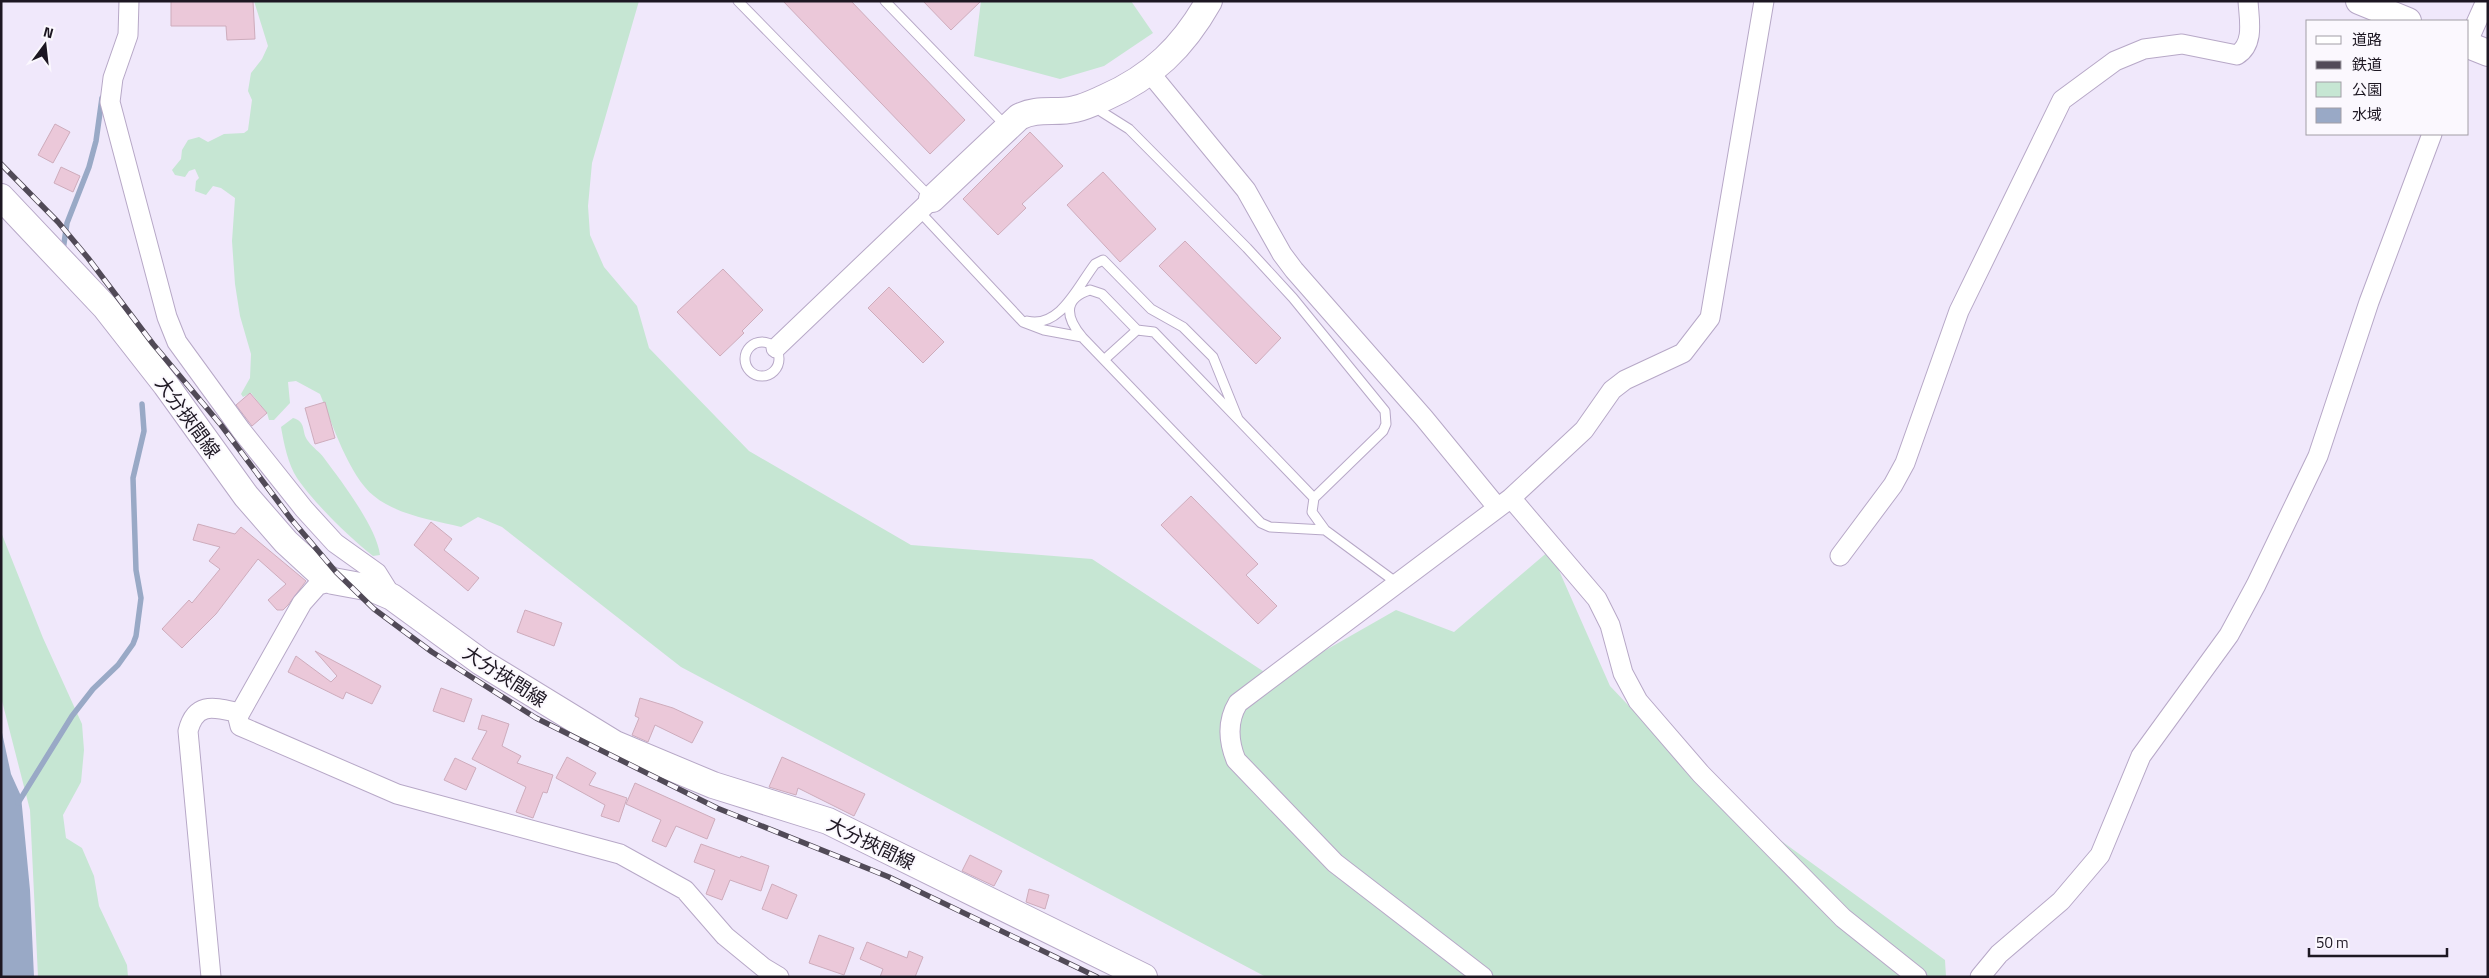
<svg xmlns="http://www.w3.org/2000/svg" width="2489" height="978" font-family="'Titillium Web','Noto Sans JP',sans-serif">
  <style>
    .green { fill: #c6e6d3 }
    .water { fill: #99a9c6 }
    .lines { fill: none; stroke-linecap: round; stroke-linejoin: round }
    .stream { stroke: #99a9c6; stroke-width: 5.5 }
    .building { fill: #ebc8d9; stroke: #ceacbc }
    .lane-casing { stroke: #b7a8c7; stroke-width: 11 }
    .street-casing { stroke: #b7a8c7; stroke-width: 21 }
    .secondary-casing { stroke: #b7a8c7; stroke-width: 28 }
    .lane { stroke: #fff; stroke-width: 9 }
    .street { stroke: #fff; stroke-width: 19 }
    .secondary { stroke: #fff; stroke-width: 26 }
    .rail-casing { stroke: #514a57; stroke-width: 5.5 }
    .rail { stroke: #fbf8fe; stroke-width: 4; stroke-dasharray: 11; stroke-linecap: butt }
    .labels { text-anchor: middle; stroke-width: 4; stroke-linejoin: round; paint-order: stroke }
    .street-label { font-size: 19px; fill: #1d1722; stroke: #fbf8fe }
  </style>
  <rect width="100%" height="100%" fill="#f0e8fb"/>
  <path class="green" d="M254,1H639L592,163L588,206L590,235L604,267L637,306L649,348L749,451L911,545L1092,559L1275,679L1396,610L1454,632L1550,550L1610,686L1703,784L1945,960L1946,977H1266L681,667L502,527L478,517L461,527C433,520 397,515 374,496C349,476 332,423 320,394L296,381L288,382L290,403L274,420H269L267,413L251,393L243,397L241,394L250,378L251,354L240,316L235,284L232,241L235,198L221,188L213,186L206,195L195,191L196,181L199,178L195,169L189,171L185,177L175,175L172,170L181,159L182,150L188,140L199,137L208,142L224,134L244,133L248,130L252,100L248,91L251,73L262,59L268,46Z
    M981,1H1131L1153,33L1104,66L1060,79L974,56Z
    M293,418C307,422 301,432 308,441C313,448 320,452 324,458C342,482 377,528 380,555L373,556C349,537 314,503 297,478C288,464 284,444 281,427Z
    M1,532L43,638L82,724L84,750L81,782L63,815L66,838L82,848L94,876L99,906L127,965L128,977H38L30,810L1,697Z"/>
  <path class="water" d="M1,728L11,774L21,796L30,890L34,977H1Z"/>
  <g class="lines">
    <path class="stream" d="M63,250L67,223L89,167L96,141L102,98
      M18,803L72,716L93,689L118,665L133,644L136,636L141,598L136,570L133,478L144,431L142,404"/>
  </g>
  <path class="building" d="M171,1H253L255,39L227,40L226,26H171Z
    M783,1H851L965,120L930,154Z
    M923,1H981L951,30Z
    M55,124L70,132L53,163L38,155Z
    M1030,132L1063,166L1022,204L1026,208L998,235L963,199Z
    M61,167L80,176L73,192L54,183Z
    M1103,172L1156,229L1120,262L1067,205Z
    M1185,241L1281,338L1256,364L1159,266Z
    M723,269L763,310L742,331L744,333L720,356L677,312Z
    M889,287L944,342L923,363L868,308Z
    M250,393L267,413L252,426L236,405Z
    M325,402L335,438L315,444L305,408Z
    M1191,496L1258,564L1246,575L1277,606L1258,624L1161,525Z
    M431,522L452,539L444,550L479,578L468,591L414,545Z
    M198,524L235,534L241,527L306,581L288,605L283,610H277L268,600L286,584L258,559L216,614L182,648L162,629L189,600L192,603L220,569L209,561L220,547L193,540Z
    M525,610L562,623L554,646L517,632Z
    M315,651L381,686L372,704L346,692L343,699L288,672L296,656L331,682L337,676Z
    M441,688L472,699L464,722L433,711Z
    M640,698L673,708L703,722L692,743L655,725L648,742L632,735L639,718L635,716Z
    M482,715L509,724L502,746L521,756L517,763L553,775L547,793L543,792L533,818L516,812L526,787L472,759L487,731L478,729Z
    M567,757L596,773L589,785L627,798L619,822L601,816L605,805L556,778Z
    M782,757L865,794L854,816L798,788L796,795L769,787Z
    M455,758L476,768L466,790L444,780Z
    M635,783L715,819L707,839L676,826L666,847L652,841L661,820L626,804Z
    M701,844L740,858L741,856L769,866L761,891L730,880L722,900L706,894L715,870L694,862Z
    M970,855L1002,871L994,886L962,871Z
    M772,884L797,895L787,919L762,909Z
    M1029,889L1049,895L1045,909L1026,902Z
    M819,935L854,948L844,975L809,963Z
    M867,942L907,958L909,951L923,957L915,977H880L883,969L860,959Z"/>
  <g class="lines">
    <defs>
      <path id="lane" d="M738,1L930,197
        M885,1L1007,127
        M1096,103L1102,112L1129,129L1247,248L1293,298L1385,411L1386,424L1383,431L1314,498L1312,512L1325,530
        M919,211L1023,322L1044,330L1082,337L1261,523L1270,527L1325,530L1397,583
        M1027,321C1060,329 1078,286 1095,264L1103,260L1151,309L1183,327L1213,357L1238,419
        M1082,337C1067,319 1061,299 1090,290L1102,294L1137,330
        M745 359a17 17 0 1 1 34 0a17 17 0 1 1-34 0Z
        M1105,359L1137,330L1154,332L1314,498"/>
      <path id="street" d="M129,1L128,35L113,78L110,102L167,317L177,342L241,430L304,509L335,543L377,573L392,597
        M2468,41L2486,1
        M1150,73L1246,190L1282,254L1294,270L1424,418L1497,507
        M776,348L932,199
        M1511,498L1584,430L1612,390L1625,380L1683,353L1710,318L1764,1
        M1840,556L1893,485L1905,463L1959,311L2062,100L2115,61L2144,49L2182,44L2237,55C2255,44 2249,19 2248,1
        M333,581L318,585L302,603L240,713L238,718L240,726L397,794L620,854L685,890L725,936L764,968L779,977
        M211,977L188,731C196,700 216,708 240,713
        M1483,977L1335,863L1236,760C1228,740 1227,721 1238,703L1511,498L1597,599L1610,625L1623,673L1638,701L1701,774L1843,918L1917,977
        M1980,977L1999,954L2061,901L2100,855L2141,756L2229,635L2256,585L2318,456L2369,302L2432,134"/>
      <path id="secondary" d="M2359,1L2408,21
        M2468,45L2488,53
        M1,197L105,307L166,385L246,496L286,542L323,576L333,581L371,588L392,597L481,662L615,744L713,785L828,821L1144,977
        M932,199L1019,117C1038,107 1056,114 1075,109C1085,107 1095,102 1104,98C1152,77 1183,47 1209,1"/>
    </defs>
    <use href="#lane" class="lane-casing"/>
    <use href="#street" class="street-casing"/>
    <use href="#secondary" class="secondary-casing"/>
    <use href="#lane" class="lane"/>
    <use href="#street" class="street"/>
    <use href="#secondary" class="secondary"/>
    <defs>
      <path id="rail" d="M1,164L58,222L88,258L153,344L221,425L291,519L336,572L374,609L432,652L536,718L717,808L889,877L1097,977"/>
    </defs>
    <use href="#rail" class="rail-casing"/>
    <use href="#rail" class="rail"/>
  </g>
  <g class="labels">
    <g class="street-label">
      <text transform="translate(188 417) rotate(54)" y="7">大分挾間線</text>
      <text transform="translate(505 676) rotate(33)" y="7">大分挾間線</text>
      <text transform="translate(871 843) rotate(26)" y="7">大分挾間線</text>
    </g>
  </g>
  <rect width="2489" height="978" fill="none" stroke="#1d1722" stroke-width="5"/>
  <rect x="2306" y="20" width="162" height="115" fill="#fbf8fe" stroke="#a29ea6"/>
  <rect x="2316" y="36" width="25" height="8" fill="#ffffff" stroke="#a29ea6"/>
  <text x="2352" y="45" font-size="15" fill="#1d1722">道路</text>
  <rect x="2316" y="61" width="25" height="8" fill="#514a57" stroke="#a29ea6"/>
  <text x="2352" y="70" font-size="15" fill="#1d1722">鉄道</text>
  <rect x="2316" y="82" width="25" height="15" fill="#c6e6d3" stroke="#a29ea6"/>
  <text x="2352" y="95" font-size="15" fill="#1d1722">公園</text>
  <rect x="2316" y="108" width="25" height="15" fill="#99a9c6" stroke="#a29ea6"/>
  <text x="2352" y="120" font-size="15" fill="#1d1722">水域</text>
  <g transform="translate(45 45) rotate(15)" stroke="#fbf8fe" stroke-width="4" paint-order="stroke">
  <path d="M0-4L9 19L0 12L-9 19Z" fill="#1d1722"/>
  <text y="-8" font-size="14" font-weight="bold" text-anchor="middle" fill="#1d1722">N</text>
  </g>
  <path d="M2309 948v8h138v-8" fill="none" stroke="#1d1722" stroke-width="2.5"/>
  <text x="2316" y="948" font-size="15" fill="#1d1722" stroke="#fbf8fe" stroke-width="4" paint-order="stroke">50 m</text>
</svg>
